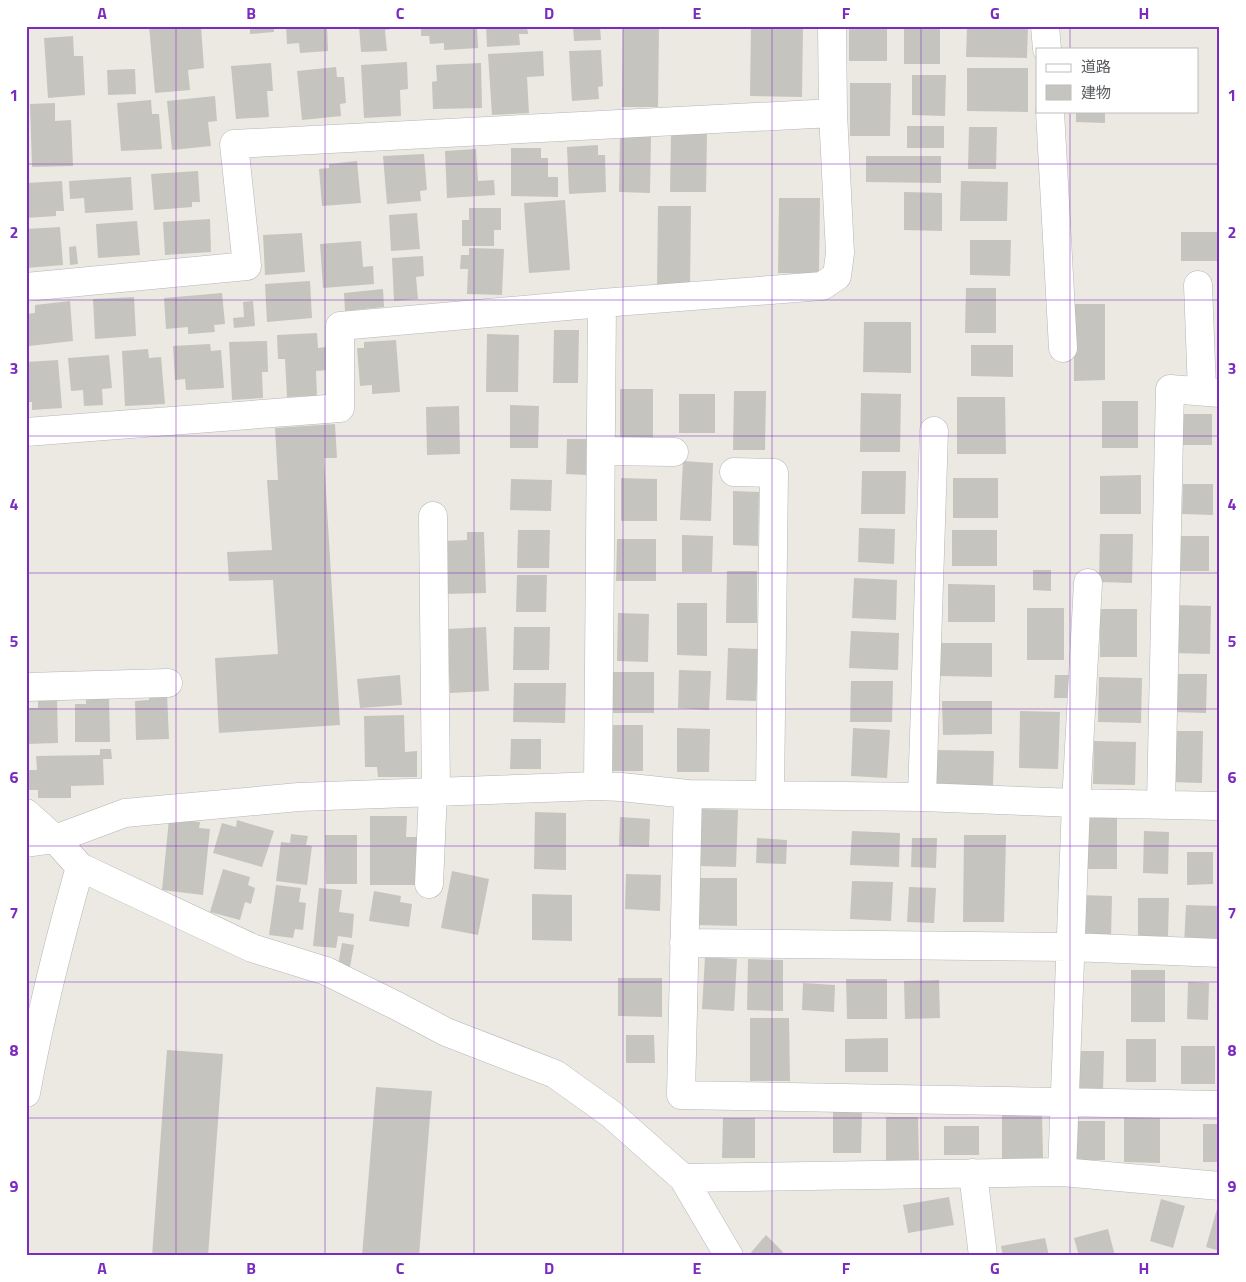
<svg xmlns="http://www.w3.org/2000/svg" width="1246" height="1282" font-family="'Titillium Web','Noto Sans JP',sans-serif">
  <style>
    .building { fill: #c6c4be }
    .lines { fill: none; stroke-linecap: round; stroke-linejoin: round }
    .street-casing { stroke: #b3b6ba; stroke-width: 29 }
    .street { stroke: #fff; stroke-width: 28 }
    .grid { fill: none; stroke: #7b2cbf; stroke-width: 1; stroke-opacity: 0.55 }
    .neatline { fill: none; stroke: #7b2cbf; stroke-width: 2 }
    .grid-label { font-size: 16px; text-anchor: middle; font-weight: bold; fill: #7b2cbf }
  </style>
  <rect width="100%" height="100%" fill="#ebe9e1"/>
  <path class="building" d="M149,26H201L204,68L188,70L190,90L155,93Z
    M250,26H274V32L250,34Z
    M286,26H327L328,51L300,53L299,43L287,44Z
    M359,26H391V29L385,30L387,51L361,52Z
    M421,26H477L478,48L444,50V43L430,44L429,36H421Z
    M486,26H527L528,34H519L520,45L487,47Z
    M573,26H600L601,40L574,41Z
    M623,26H659L658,107H622Z
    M751,26H803L802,97L750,96Z
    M849,26H887V61H849Z
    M904,26H940V64H904Z
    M967,26H1028L1027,58L966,57Z
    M73,36L74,56H83L85,95L48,98L44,38Z
    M601,50L603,86L598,87L599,99L572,101L569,51Z
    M543,51L544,76L527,77L529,113L492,115L488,54Z
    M407,62L408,89L400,90L401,116L364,118L361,65Z
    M271,63L273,91H267L269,117L236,119L231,66Z
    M481,63L482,108L433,109L432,82L437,81L436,65Z
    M336,67L337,77H344L346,103L340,104L341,116L302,120L297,71Z
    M967,68H1028V112L967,111Z
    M135,69L136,94L108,95L107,70Z
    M912,75H946L945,116L912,115Z
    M850,83H891L890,136H850Z
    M215,96L217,121L208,122L211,146L172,150L167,101Z
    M151,100L152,114H159L162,149L121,151L117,103Z
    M55,103V121L71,120L73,166L32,167L30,104Z
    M1076,111H1105V123L1076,122Z
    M907,126H944V148H907Z
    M969,127H997L996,169H968Z
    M671,134H707L706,192H670Z
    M620,135H651L650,193L619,192Z
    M598,145V155H605L606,192L569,194L567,147Z
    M511,148H541V158H548V177H558V197L511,196Z
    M476,149L478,181L494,180L495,195L447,198L445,151Z
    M424,154L427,190L420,191L421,201L387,204L383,156Z
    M866,156H941V183L866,182Z
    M357,161L361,203L322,206L319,169L329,168V164Z
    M198,171L200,202H192V207L154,210L151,174Z
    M131,177L133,210L85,213L84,198L70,199L69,181Z
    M62,181L64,211H56V216L26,218V183Z
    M961,181L1008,182L1007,221H960Z
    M904,192L942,193V231L904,230Z
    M779,198H820L819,274L778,273Z
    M565,200L570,270L529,273L524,203Z
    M658,206H691L690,288L657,287Z
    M469,208H501V230H494V246H462V220H469Z
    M417,213L420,249L391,251L389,215Z
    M210,219L211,252L165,255L163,222Z
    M137,221L140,255L98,258L96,224Z
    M60,227L63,265L26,268V229Z
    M1181,232H1220V261H1181Z
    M302,233L305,272L265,275L263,235Z
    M970,240H1011L1010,276L970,275Z
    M361,241L363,267L373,266L374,284L323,288L320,244Z
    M76,246L78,264L70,265L69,247Z
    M469,248L504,249L502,295L467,294L468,269H460L461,255H469Z
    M423,256L424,276L416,277L418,299L394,301L392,258Z
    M310,281L312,318L267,322L265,284Z
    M966,288H996V333H965Z
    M383,289L384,307L345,311L344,293Z
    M222,293L225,324L214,325L215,332L188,334V327L166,329L164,298Z
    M134,297L136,336L95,339L93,299Z
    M70,301L73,341L29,346L26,314L35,313V305Z
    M253,301L255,326L234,328L233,318L244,317L243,302Z
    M1074,304H1105V380L1074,381Z
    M864,322H911V373L863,372Z
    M554,330H579L578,383H553Z
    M317,333L318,348L327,347L328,370L316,371L317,396L287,397L285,359H278L277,335Z
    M487,334L519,335L518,392H486Z
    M396,340L400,392L372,394V385L360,386L357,348H364V342Z
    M267,341L268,372H262L263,398L232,400L229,342Z
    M210,344L211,351L221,350L224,388L186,390L185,379L175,380L173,346Z
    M971,345H1013V377L971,376Z
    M148,349L149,358L161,357L165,404L125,406L122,351Z
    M109,355L112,388L102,389L103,405L84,406L83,390L71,391L68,358Z
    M58,360L62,408L32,410V402H26V362Z
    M620,389H653V438L620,437Z
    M734,391H766L765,450H733Z
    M861,393L901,394L900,452H860Z
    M679,394H715V433H679Z
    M957,397H1005L1006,454H957Z
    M1102,401H1138V448H1102Z
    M510,405L539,406L538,448H510Z
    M459,406L460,454L427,455L426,407Z
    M1178,414H1212V445H1178Z
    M335,424L337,458H324L340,725L219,733L215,658L278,654L273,580L229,581L227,552L272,550L267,480H278L275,428Z
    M567,439H587V475L566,474Z
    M683,461L713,463L711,521L680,520Z
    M862,471H906L905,514H861Z
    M1141,475V514H1100V476Z
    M621,478L657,479V521H621Z
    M953,478H998V518H953Z
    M511,479L552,480L551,511L510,510Z
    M1183,484H1213V515L1182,514Z
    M733,491L759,492L758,546L733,545Z
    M859,528L895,529L894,564L858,562Z
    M518,530H550L549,568H517Z
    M952,530H997V566H952Z
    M467,532H484L486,593L445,594V541L467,540Z
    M1100,534H1133L1132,583L1099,582Z
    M682,535L713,536L712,572H682Z
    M1174,536H1209V571H1175Z
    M617,539H656V581H616Z
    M1033,570H1051V591L1033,590Z
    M727,571H757V623H726Z
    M517,575H547L546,612H516Z
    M854,578L897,580L896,620L852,618Z
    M948,584L995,585V622H948Z
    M677,603H707V656L677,655Z
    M1175,605L1211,606L1210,654L1174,653Z
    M1027,608H1064V660H1027Z
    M1100,609H1137V657H1100Z
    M618,613L649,614L648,662L617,661Z
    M486,627L489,691L450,693L447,629Z
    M514,627H550L549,670H513Z
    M851,631L899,633L898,670L849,668Z
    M940,643H992V677L940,676Z
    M728,648L759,649L756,701L726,700Z
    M679,670L711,671L709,710L678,708Z
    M612,672H654V713H611Z
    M1175,674H1207L1206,713L1174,712Z
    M400,675L402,705L360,708L357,679Z
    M1055,675H1074L1073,698H1054Z
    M1099,677L1142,678L1141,723L1098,722Z
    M851,681H893L892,722H850Z
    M514,683H566L565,723L513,722Z
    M149,694H167L169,739L136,740L135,701L149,700Z
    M86,698H109L110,742H75V704H86Z
    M57,699L58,743L26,744V708H38V700Z
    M942,701H992V734L943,735Z
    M1020,711L1060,712L1058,769L1019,768Z
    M404,715L405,752L417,751V777H378L377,767H365L364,716Z
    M610,725H643V771H610Z
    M677,728L710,729L709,772H677Z
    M853,728L890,730L887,778L851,776Z
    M1172,731H1203L1202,783L1171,782Z
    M511,739H541V769H510Z
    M1094,741L1136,742L1135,785L1093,784Z
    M100,749H111L112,759H103L104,785L71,786V798H38V790H26V770H37L36,756L100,755Z
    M937,750L994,751L993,786L936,785Z
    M701,809L738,810L736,867L699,866Z
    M535,812L566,813V870L534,869Z
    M370,816H407L406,837H417L416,885H370Z
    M1084,816H1117V869H1084Z
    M620,817L650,819L649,847L619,846Z
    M169,819L200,822L199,828L210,829L203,895L162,890Z
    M237,820L274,831L262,867L213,853L222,823L236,827Z
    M852,831L900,833L899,867L850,865Z
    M1144,831L1169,832L1168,874L1143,873Z
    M291,834L308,836L306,845L312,846L307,885L276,881L281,842L290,843Z
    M325,835H357V884H326Z
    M964,835H1006L1004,922H963Z
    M757,838L787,840L786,864L756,863Z
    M912,838H937L936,868L911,867Z
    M1187,852H1213V884L1187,885Z
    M223,869L250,877L248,885L255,888L251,904L245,902L240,920L210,912Z
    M452,871L489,879L478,935L441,928Z
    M626,874L661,875L660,911L625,909Z
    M697,878H737V926L697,925Z
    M852,881L893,882L891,921L850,919Z
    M276,885L301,888L299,902L306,903L303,930L295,929L293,938L269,935Z
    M909,887L936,888L934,923L907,922Z
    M319,888L342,890L339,912L354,914L352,938L338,936L336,948L313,946Z
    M374,891L401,896L400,902L412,904L409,927L369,921Z
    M532,894L572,895V941L532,940Z
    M1080,895L1112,896L1111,938L1079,936Z
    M1138,898H1169L1168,936H1138Z
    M1186,905L1220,906V946L1184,945Z
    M342,943L354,945L350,967L338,965Z
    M705,957L737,959L734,1011L702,1009Z
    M748,959L783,960V1011L747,1010Z
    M1131,970H1165V1022H1131Z
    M618,978H662V1017L618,1016Z
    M846,979H887V1019H847Z
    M939,980L940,1018L905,1019L904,981Z
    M1188,982L1209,983L1208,1020L1187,1019Z
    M803,983L835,985L834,1012L802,1010Z
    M750,1018H789L790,1081H750Z
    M626,1035H654L655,1063H626Z
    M888,1038V1072H845V1039Z
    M1126,1039H1156V1082H1126Z
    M1181,1046H1215V1084H1181Z
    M167,1050L223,1054L208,1256H152Z
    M1075,1051H1104L1103,1092L1074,1091Z
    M376,1087L432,1091L419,1256H362Z
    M833,1111H862L861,1153H833Z
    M1002,1114H1042L1043,1158L1002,1159Z
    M1124,1116H1160V1163L1124,1162Z
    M886,1117H918L919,1162H886Z
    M723,1118H755V1158H722Z
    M1074,1121H1105V1160H1074Z
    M1203,1124H1220V1162H1203Z
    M944,1126H979V1155H944Z
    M949,1197L954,1225L908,1233L903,1205Z
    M1161,1199L1185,1206L1173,1248L1150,1241Z
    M1217,1209H1220V1251L1206,1247Z
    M1108,1229L1115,1256H1079L1074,1238Z
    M766,1235L783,1252L780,1256H748Z
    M1045,1238L1049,1256H1003L1001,1246Z"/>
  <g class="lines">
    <defs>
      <path id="street" d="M1045,26L1047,49
        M1050,111L1063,348
        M1198,285L1202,391
        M26,287L247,266L234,144L833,113
        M26,432L340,408V326L602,303L822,286L837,276L840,253L833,113L832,26
        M601,451L674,452
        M734,472L774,473L770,794
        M433,516L436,792
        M26,687L168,683
        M598,786L602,303
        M688,794L681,1095L1220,1105
        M922,797L934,431
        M1161,804L1170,389L1220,393
        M26,813L55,839L80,867L252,948L326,971L397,1006L446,1032L555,1074L611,1114L683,1178L729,1256
        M26,843L55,839L125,813L299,797L598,786L621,787L688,794L922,797L1076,803L1220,806
        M429,884L433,792
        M684,943L1071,947L1220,953
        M26,1093C40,1016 59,941 80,867
        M1062,1172L1076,803L1088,583
        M973,1173L983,1256
        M683,1178L1062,1172L1220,1186"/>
    </defs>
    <use href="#street" class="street-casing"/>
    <use href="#street" class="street"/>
  </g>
  <path class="grid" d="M176,26V1256M325,26V1256M474,26V1256M623,26V1256M772,26V1256M921,26V1256M1070,26V49M1070,111V1256M26,164H1220M26,300H1220M26,436H1220M26,573H1220M26,709H1220M26,846H1220M26,982H1220M26,1118H1220"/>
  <rect width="1246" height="1282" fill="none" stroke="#ffffff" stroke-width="55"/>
  <rect x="1036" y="48" width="162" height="65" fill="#ffffff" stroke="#bdbebf"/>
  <rect x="1046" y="64" width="25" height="8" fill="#ffffff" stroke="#bdbebf"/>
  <text x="1081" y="72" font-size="15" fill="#595c60">道路</text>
  <rect x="1046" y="85" width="25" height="15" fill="#c6c4be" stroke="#bdbebf"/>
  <text x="1081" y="98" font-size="15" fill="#595c60">建物</text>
  <rect x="28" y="28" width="1190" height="1226" class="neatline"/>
  <g class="grid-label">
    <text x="102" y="19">A</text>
    <text x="251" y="19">B</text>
    <text x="400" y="19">C</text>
    <text x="549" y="19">D</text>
    <text x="697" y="19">E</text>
    <text x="846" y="19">F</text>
    <text x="995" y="19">G</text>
    <text x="1144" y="19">H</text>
    <text x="14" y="101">1</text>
    <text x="1232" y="101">1</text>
    <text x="14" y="238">2</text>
    <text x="1232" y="238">2</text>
    <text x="14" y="374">3</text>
    <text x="1232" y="374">3</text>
    <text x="14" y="510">4</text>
    <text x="1232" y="510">4</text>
    <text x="14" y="647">5</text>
    <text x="1232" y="647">5</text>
    <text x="14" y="783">6</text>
    <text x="1232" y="783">6</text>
    <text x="14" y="919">7</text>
    <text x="1232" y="919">7</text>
    <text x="14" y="1056">8</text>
    <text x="1232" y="1056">8</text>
    <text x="14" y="1192">9</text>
    <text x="1232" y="1192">9</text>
    <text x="102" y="1274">A</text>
    <text x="251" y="1274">B</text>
    <text x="400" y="1274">C</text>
    <text x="549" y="1274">D</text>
    <text x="697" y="1274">E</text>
    <text x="846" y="1274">F</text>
    <text x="995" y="1274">G</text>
    <text x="1144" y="1274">H</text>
  </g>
</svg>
